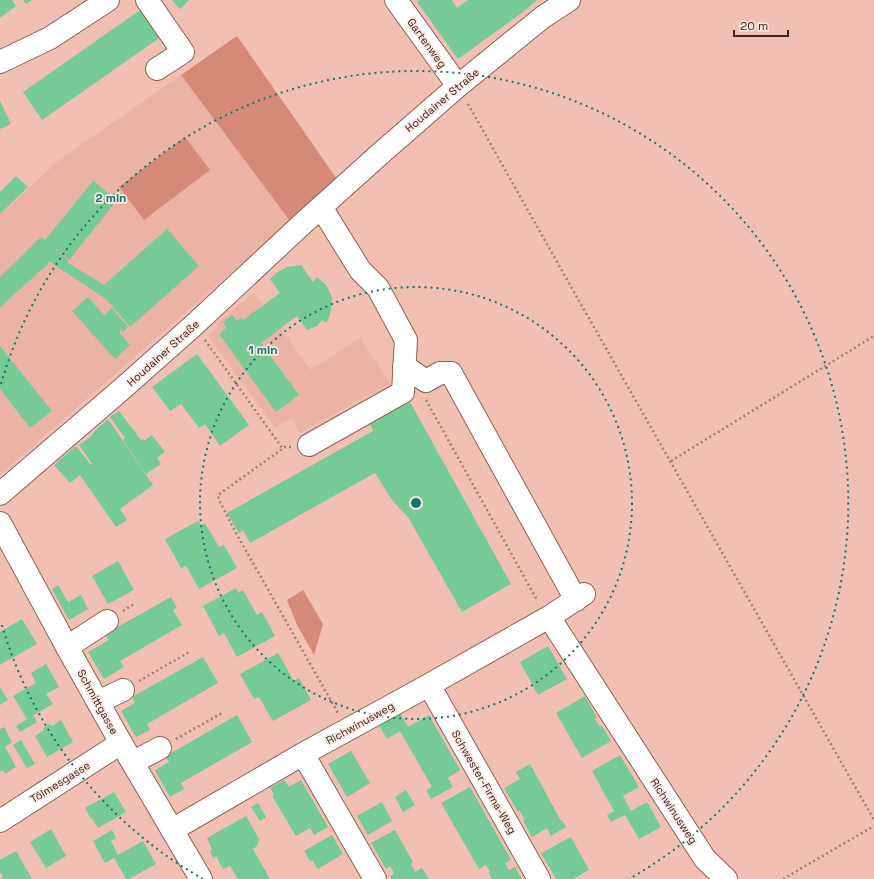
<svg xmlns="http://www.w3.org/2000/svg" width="874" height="879" font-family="'Space Grotesk',sans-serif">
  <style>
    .built { fill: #ebb3a3 }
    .green { fill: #d48a77 }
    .building { fill: #75ca96 }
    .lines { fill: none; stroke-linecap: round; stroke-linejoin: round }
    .minor-casing { stroke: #8b6054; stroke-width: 24 }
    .major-casing { stroke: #8b6054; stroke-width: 24 }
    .path { stroke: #a07c72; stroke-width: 2.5; stroke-dasharray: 2 3; stroke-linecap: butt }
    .minor { stroke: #fff; stroke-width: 22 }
    .major { stroke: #fff; stroke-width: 22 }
    .ring { fill: none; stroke: #0f766e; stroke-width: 2; stroke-dasharray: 2 4 }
    .labels { text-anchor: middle; stroke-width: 3.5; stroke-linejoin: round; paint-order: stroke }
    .street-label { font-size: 11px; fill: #382520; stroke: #fde8e3 }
    .centre { fill: #0f766e; stroke: #fde8e3; stroke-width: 2 }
    .ring-label { font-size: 12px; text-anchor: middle; font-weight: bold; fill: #0f766e; stroke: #fde8e3; stroke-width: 3.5; stroke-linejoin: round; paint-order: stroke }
  </style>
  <rect width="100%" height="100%" fill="#f1c0b2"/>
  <path class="built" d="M181,75L290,221L2,473H0V215L59,160Z
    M254,292L311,370L360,338L390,383L300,433L292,418L275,428L208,336L218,327L216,325Z"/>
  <path class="green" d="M237,36L337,179L290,221L181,75Z
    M185,137L210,170L144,220L119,187Z
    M303,590L323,624L314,655L297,625L287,600Z"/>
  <path class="building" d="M0,0H12L16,6L0,18Z
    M23,0H32L26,4Z
    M172,0H189L180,9Z
    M420,0H452L457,8L468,0H537L523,12L458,59L417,2Z
    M146,6L165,34L42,120L23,92Z
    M0,101L11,124L0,129Z
    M16,176L28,187L0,214V192Z
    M93,181L117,200L69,260L60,252V253L68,260L67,262L104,285L167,229L199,266L130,327L107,300L49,261L48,264L0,307V277L41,237L45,240Z
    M301,265L313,282L317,277L326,285L329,290L332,298L331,310L329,318L326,323L322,320L317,326L307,330L297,316L261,343L299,395L276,412L219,334L226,328L223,322L232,315L237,321L241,317L243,320L280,293L270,279L275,274L287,267Z
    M88,297L104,315L112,308L128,327L123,332L121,330L119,332L130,345L115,359L72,311Z
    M0,346L52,411L30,428L0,389Z
    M197,354L249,425L220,446L205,424L199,428L181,404L170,411L152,387Z
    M410,402L511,584L462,612L408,517L399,508L390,497L375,473L250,543L243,530L239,533L227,513L373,431L370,424Z
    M119,411L141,440L143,439L144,441L152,435L165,452L157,458L161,464L146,474L123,440L125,438L110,417Z
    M108,419L153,485L120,509L127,520L116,527L80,475L70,483L54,465L76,446L91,465L92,464L79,445L89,438L97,429Z
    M198,521L201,525L205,523L219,547L224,545L237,568L199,589L186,566L181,568L165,539Z
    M118,561L134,590L108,604L92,576Z
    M58,585L68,602L81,595L88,609L69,620L52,589Z
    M236,588L238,593L243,590L257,615L262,612L275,636L237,657L224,633L219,636L203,606Z
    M171,597L177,608L173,610L182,625L120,661L124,667L104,679L88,652L109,640L105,634Z
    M22,619L37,644L0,665V632Z
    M548,646L567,679L538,695L520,662Z
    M278,653L294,681L299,678L311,700L273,721L259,697L254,699L240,674Z
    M203,657L218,683L147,724L150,730L136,737L121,711L135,703L132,697Z
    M46,664L59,687L46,694L53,704L33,715L37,722L20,732L16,726L27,719L13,696L36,683L31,673Z
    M0,687L8,700L0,705Z
    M585,696L597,718L595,719L600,727L602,726L611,741L582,758L556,713Z
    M400,713L408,727L429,715L460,770L448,778L453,787L431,799L426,790L432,787L400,731L387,739L379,725Z
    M237,715L252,742L181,783L184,789L170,797L155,770L169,762L166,756Z
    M61,720L73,742L47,757L35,736L44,730L43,728L50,724L52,726Z
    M4,727L12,742L5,747L16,767L5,774L3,770L0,772V729Z
    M21,740L35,764L27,768L13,745Z
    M351,751L370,783L347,797L328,764Z
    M620,755L639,787L623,796L631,811L647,802L661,827L639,839L625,815L611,822L607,815L614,811L592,771Z
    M530,764L561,821L562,820L566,827L551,836L547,828L532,837L523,820H525L519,810L518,812L504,788L520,779L516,772Z
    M284,780L289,787L301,780L328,827L314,835L310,828L296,836L272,796L274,795L270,788Z
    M470,787L511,860L505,863L509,870L515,867L522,879H492L489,873L490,872L486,865L479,869L441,803Z
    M406,790L415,805L403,812L395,797Z
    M114,792L126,812L98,828L92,818L91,819L85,808Z
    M382,802L392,821L368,835L357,816Z
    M258,803L266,817L260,821L251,807Z
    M246,816L259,839L257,846L253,849L270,879H238L230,866L223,869L216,856L213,858L210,851L212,849L207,838Z
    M51,829L66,856L46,868L30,842Z
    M112,830L116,838L111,841L118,855L143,841L156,864L129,879H126L114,858L105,863L93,841Z
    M395,830L413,862L411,864L415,872L422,868L429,879H392L390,876L394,873L390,866L386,869L371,843Z
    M332,835L343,854L318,869L312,860L310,861L304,851Z
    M571,837L589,870L573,879H556L541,853Z
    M16,851L32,879H0L3,877L0,872V860Z"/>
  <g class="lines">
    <defs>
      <path id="minor" d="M147,0L183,52L157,69
        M396,0L458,86
        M0,62L50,38L108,0
        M404,366L426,381L440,373H451L576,600
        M309,445L403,392L406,340L378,288L360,270L321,207
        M0,494L122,389L194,325L300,226L380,154L458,86L543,17L569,0
        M549,617L705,859L726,879
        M67,647L107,621
        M429,685L539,879
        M98,702L123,690
        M303,754L375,879
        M141,758L160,748
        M0,821L121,743
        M172,830L303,754L429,685L549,617L584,594"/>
      <path id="major" d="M0,523L67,647L121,743L201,879"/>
    </defs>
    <use href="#minor" class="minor-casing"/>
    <use href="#major" class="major-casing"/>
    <path class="path" d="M468,104L574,292L874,820
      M205,340L283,449
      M426,400L537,600
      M291,447H285L218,495L219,500L236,533L338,713
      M671,461L874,336
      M123,611L134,604
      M139,681L191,651
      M176,739L224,712
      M783,879L874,826"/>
    <use href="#minor" class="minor"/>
    <use href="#major" class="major"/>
  </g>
  <g class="ring">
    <circle cx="416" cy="503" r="216"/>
    <path d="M203 879A432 432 0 0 1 1 622M1 384A432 432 0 1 1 629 879"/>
  </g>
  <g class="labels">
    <g class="street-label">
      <text transform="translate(427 43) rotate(54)" y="4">Gartenweg</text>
      <text transform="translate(442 100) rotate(-40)" y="4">Houdainer Straße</text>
      <text transform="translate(163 353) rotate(-42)" y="4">Houdainer Straße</text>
      <text transform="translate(98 702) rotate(61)" y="4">Schmittgasse</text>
      <text transform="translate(360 723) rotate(-29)" y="4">Richwinusweg</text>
      <text transform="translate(60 782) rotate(-32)" y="4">Tölmesgasse</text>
      <text transform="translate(484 782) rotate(60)" y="4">Schwester-Firma-Weg</text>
      <text transform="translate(674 811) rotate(57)" y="4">Richwinusweg</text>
    </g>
  </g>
  <circle cx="416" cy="503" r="6" class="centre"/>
  <g class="ring-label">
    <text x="111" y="202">2 min</text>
    <text x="263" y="354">1 min</text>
  </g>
  <path d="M734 30v6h54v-6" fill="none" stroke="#382520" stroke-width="2"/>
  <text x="740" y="30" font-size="12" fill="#382520" stroke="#fde8e3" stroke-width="3" paint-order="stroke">20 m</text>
</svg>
